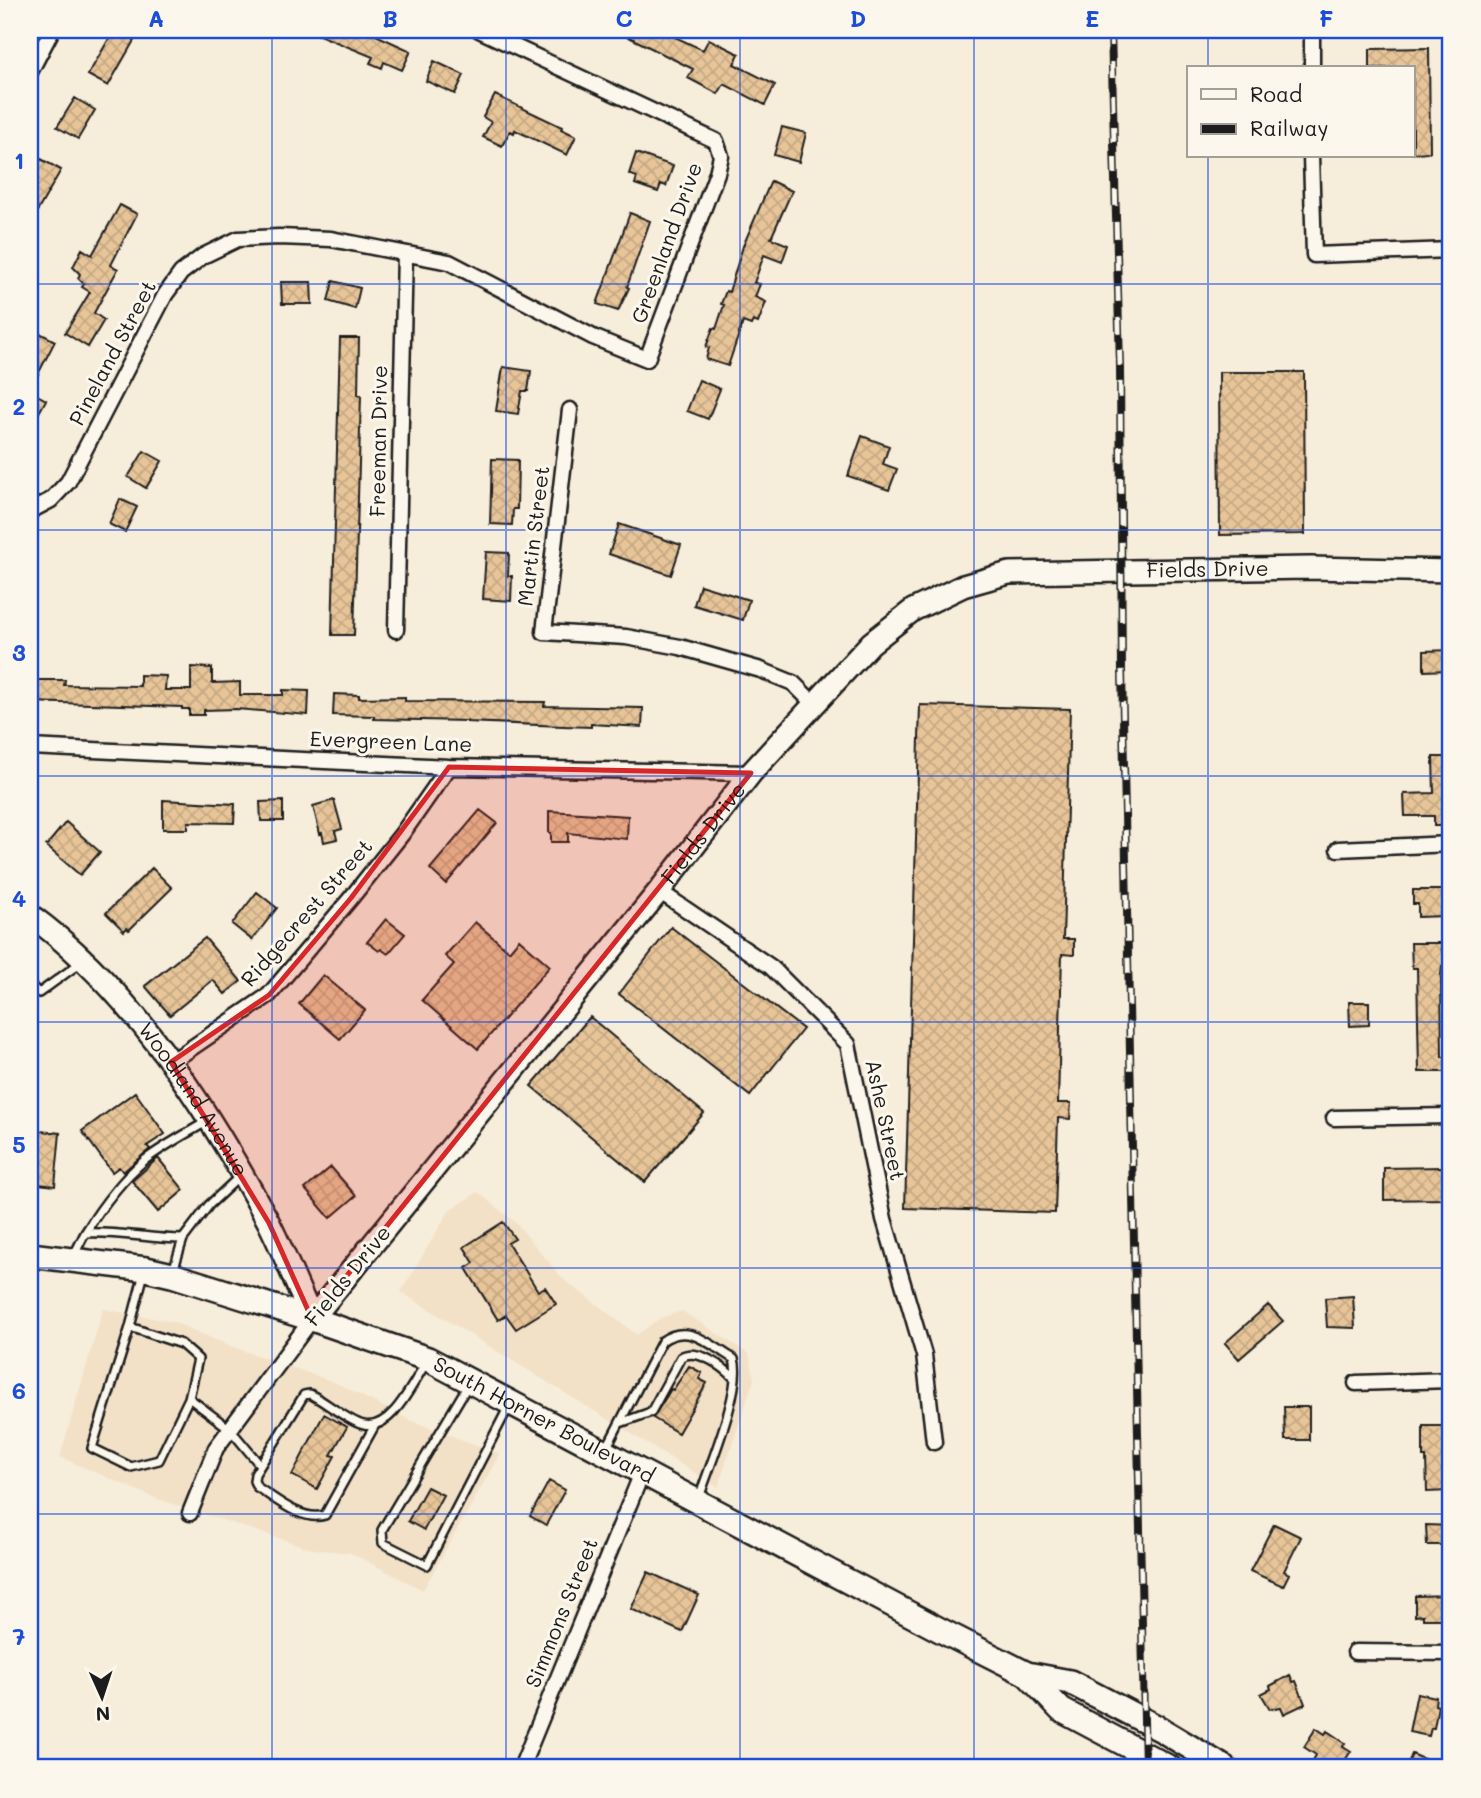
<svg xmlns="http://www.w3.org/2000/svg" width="1481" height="1798" font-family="Mali,sans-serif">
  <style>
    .built { fill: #f2e1c7 }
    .building { fill: url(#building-cross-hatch); stroke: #1c1c1c; stroke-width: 2 }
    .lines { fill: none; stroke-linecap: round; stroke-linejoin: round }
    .lane-casing { stroke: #1c1c1c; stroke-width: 12 }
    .street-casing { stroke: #1c1c1c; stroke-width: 19 }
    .secondary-casing { stroke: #1c1c1c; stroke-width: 26 }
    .primary-casing { stroke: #1c1c1c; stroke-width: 28 }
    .lane { stroke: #fbf7ec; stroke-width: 7 }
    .street { stroke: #fbf7ec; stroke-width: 14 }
    .secondary { stroke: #fbf7ec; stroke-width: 21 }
    .primary { stroke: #fbf7ec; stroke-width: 23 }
    .rail-casing { stroke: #1c1c1c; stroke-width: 8 }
    .rail { stroke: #fbf7ec; stroke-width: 5; stroke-dasharray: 16; stroke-linecap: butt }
    .marked { fill: #d62828; fill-opacity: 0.2; stroke: #d62828; stroke-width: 5; stroke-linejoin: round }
    .grid { fill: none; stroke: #1d4ed8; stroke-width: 2; stroke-opacity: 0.55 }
    .labels { text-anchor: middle; stroke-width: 6; stroke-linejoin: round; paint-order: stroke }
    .street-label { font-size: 21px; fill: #1c1c1c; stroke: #fbf7ec }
    .neatline { fill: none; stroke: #1d4ed8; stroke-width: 2.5 }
    .grid-label { font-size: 23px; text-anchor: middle; font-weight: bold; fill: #1d4ed8 }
  </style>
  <defs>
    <pattern id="building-cross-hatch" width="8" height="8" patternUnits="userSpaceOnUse" patternTransform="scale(1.75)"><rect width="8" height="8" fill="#e7c599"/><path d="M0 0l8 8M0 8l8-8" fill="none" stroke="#c6a983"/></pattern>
  </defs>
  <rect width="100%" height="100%" fill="#f7eddb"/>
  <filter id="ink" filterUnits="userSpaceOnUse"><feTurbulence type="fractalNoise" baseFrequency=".0143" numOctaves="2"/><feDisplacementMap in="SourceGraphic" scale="14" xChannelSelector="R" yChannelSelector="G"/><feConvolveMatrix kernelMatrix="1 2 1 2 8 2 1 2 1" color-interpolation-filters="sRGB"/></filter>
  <g filter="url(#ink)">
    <path class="built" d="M478,1192L516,1223L563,1279L637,1335L660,1318L682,1311L749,1354L754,1379L718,1487L401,1292L449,1211Z
      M103,1309L174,1322L230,1346L334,1382L412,1421L500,1454L423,1590L351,1553L312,1549L155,1498L60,1457Z"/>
    <path class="building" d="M114,30H140L108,86L88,75Z
      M307,30H365L411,51L402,70L384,62L382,68L370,63L373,57Z
      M615,30H660L703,50L709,39L739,54L734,64L775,85L765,105L724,84L718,94L688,78L693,69Z
      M1429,48L1430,152L1413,153V68H1370V49Z
      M434,61L464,75L455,94L426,81Z
      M495,95L562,127L561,129L576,136L567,155L515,130L514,133L510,131L502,146L483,137L491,122L483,117Z
      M75,98L95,110L78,139L57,127Z
      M782,127L806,133L799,162L774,155Z
      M636,153L673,166L666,186L661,184L658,192L635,184L637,177L629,174Z
      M41,159L61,170L30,224V179Z
      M771,181L792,191L771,238L788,245L782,262L764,255L754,283L760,284L755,297L766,302L758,323L753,321L751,325L743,322L728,366L706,359L709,348L706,347L713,328L716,329L724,305L721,304L726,291L729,292L743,246Z
      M120,205L137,214L111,265L118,269L94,313L104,320L88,347L65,333L90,292L82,287L84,284L78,278L80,274L73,267L82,249L92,255Z
      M630,213L650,221L627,287L629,288L618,311L597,304Z
      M333,281L360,288L355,309L328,301Z
      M281,282H311L312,304H282Z
      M30,328L55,341L30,390Z
      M340,338H359L358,395H361L354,635H332Z
      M503,367L531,371L528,391H522L518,414L496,411Z
      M1219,372H1304L1305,534L1220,535Z
      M699,380L720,389L708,419L687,411Z
      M30,391L46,400L30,429Z
      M862,436L889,446L883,464L897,469L889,490L848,476Z
      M144,451L162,461L146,488L128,477Z
      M492,459L518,460L517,509H513L512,525L490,524Z
      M120,499L137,507L125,532L109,524Z
      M619,524L681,545L671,575L609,554Z
      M486,552L509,553L508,576H512L511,601L483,599Z
      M700,585L749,600L743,620L694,605Z
      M1451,650V670L1424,671V651Z
      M191,667L212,668V683L240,682V695H283V690L309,691L308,715L236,709L204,710V715H189V709H182V707L30,702V690H36V680H65L64,685L140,686V675L166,676L165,690H191Z
      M334,694L359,695V698L405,697V701L545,702L544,706L643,708L642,727L591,724V727L563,726L467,722V721L374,719V716L333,715Z
      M920,705L1070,709L1063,939H1074V955L1062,954L1058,1103H1071L1070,1119L1058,1118L1055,1213L905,1208Z
      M1433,757H1451V826H1434V816H1405L1404,794L1434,793Z
      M163,800L235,804L234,823L188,822V829H163Z
      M334,800L342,829L335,831L337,839L324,842L322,833L320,834L313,806Z
      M283,801V821H261L260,802Z
      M480,810L497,823L446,884L430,869Z
      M549,811L628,816L627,839L568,833V842H551V833H549Z
      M66,822L100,852L80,875L46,846Z
      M152,868L172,888L129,930L127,928L124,931L106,913Z
      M1413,890H1445V916L1418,917V904H1413Z
      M257,892L277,908L252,940L232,924Z
      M386,919L405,934L388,954L381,949L379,951L367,942Z
      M475,922L509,951L519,939L550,966L478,1049L422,1000L454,964L445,956Z
      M671,927L803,1029L750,1096L619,994Z
      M205,938L241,981L225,994L213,980L170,1015L145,986Z
      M1411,943H1442V950H1445V966H1442L1441,975L1442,1057H1448L1449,1072H1419L1417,968H1412Z
      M323,975L365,1010L340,1039L299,1004Z
      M1349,1002H1369V1025L1350,1026Z
      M590,1017L704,1113L645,1182L531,1086Z
      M135,1092L165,1134L147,1146L150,1149L123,1172L119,1167L112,1172L82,1131Z
      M30,1130L60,1133L55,1186L30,1183Z
      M158,1158L184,1190L158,1212L132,1181Z
      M331,1167L356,1196L330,1218L305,1189Z
      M1444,1167V1199L1384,1200V1168Z
      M503,1222L515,1239L508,1243L538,1291L545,1287L556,1304L516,1329L506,1315L498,1320L466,1268L474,1263L464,1247Z
      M1353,1296L1355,1328L1327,1327L1325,1298Z
      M1268,1305L1283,1321L1239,1359L1225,1343Z
      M689,1366L702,1373L699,1379L707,1383L678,1433L653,1418L671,1389L673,1390Z
      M1284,1407H1309V1440H1285Z
      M324,1414L347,1427L331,1455L335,1456L317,1489L292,1475Z
      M1423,1426H1444V1473L1451,1472V1490L1449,1491L1427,1492L1426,1457H1423Z
      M549,1481L565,1490L546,1525L530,1516Z
      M427,1487L443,1495L424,1530L408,1521Z
      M1274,1524L1301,1537L1284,1571L1289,1574L1283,1586L1250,1571Z
      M1426,1525L1451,1526V1543L1449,1545H1427Z
      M648,1572L699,1595L682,1632L631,1609Z
      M1451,1595V1619H1423V1615L1415,1616V1596Z
      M1290,1675L1293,1682L1296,1681L1305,1704L1284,1714L1281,1707L1270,1709L1261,1694L1271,1689L1270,1686Z
      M1417,1693L1436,1697L1435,1705L1438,1706L1434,1728H1431L1429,1736L1409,1732Z
      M1316,1728L1325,1734L1327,1731L1345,1743L1343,1746L1351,1751L1340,1768H1318L1311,1764L1316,1755L1304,1747Z
      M1412,1754L1445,1768H1406Z"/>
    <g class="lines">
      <defs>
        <path id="lane" d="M1450,30L1449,123L1451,149
          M30,985L39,993L80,963
          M85,1233C102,1206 120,1181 145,1160C163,1146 186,1134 206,1122
          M73,1257L85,1233C117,1231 150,1239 183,1239
          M173,1271L183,1239L209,1205L239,1177
          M130,1327L181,1344L198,1359L189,1398L159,1460L131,1467L92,1448L130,1327L144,1273
          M468,1385L382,1530L383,1543L427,1565L510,1404
          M189,1398L230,1429L260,1465
          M620,1423L651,1412L681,1357C697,1347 724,1367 735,1379
          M375,1425L325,1515C302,1522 276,1499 257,1487L254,1481L255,1474L304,1395L310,1394L317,1398C329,1405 352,1423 364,1425C392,1431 413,1382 426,1363
          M606,1449L662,1341C689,1322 710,1345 734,1359C743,1388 709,1467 699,1498"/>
        <path id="street" d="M1312,68V30
          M30,72L52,30
          M1311,156L1314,255L1451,250
          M570,410L544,632L626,637L680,647L761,670L793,683L815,705
          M30,511L51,500L68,482L165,295L181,273L203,256L238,239L279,237L331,239L449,262L593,337L647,359L717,173L721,156L716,141L479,30
          M396,630L405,254
          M30,747L449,767L751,773
          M1338,849L1451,844
          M659,891L771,967L848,1044L884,1219L924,1355L934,1442
          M171,1062L269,995L351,898L402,834L449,767
          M1334,1118L1451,1116
          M1356,1383L1451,1380
          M190,1513L216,1448L312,1319
          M1355,1652L1451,1653
          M521,1768L642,1473"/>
        <g id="secondary">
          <path id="s1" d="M30,915C132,989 209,1111 268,1221C284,1253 297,1286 312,1319L659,891L751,773L871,643L913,610L963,586L1009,573L1310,568L1451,571"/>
        </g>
        <g id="primary">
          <path id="s2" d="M30,1255L146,1269L172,1275L312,1319L428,1359L940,1630L1027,1674L1070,1682L1160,1729L1225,1768"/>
          <path d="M1027,1674L1061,1710L1170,1768"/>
        </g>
      </defs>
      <use href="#lane" class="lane-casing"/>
      <use href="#street" class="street-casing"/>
      <use href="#secondary" class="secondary-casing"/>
      <use href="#primary" class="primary-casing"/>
      <use href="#lane" class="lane"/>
      <use href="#street" class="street"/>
      <use href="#secondary" class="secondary"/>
      <use href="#primary" class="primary"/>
      <defs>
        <path id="rail" d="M1111,30L1120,366L1122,671L1145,1768"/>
      </defs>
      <use href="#rail" class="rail-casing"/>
      <use href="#rail" class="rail"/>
    </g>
  </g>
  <path class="marked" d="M449,767L751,773L312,1319L269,1223L171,1062L269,995L351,898Z"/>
  <path class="grid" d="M272,30V1768M506,30V1768M740,30V1768M974,30V1768M1208,30V68M1208,156V1768M30,284H1451M30,530H1451M30,776H1451M30,1022H1451M30,1268H1451M30,1514H1451"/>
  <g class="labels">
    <g class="street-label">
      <text transform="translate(667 243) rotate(-70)" y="7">Greenland Drive</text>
      <text transform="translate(113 353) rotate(-62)" y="7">Pineland Street</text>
      <text transform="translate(379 441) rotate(-89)" y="7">Freeman Drive</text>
      <text transform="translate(534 536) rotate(-83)" y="7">Martin Street</text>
      <text dy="7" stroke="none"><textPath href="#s1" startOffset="1731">Fields Drive</textPath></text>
      <text transform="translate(391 742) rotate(2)" y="7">Evergreen Lane</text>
      <text dy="7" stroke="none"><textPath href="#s1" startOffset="1122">Fields Drive</textPath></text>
      <text transform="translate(307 913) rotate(-49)" y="7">Ridgecrest Street</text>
      <text dy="7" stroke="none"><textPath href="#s1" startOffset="248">Woodland Avenue</textPath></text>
      <text transform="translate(885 1120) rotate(78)" y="7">Ashe Street</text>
      <text transform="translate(348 1276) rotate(-51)" y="7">Fields Drive</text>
      <text dy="7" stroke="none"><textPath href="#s2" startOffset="544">South Horner Boulevard</textPath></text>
      <text transform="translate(562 1613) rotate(-68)" y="7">Simmons Street</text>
    </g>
  </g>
  <rect width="1481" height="1798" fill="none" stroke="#fbf7ec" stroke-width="77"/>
  <rect x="1187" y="66" width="228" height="91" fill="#fbf7ec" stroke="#a29f99" stroke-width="2"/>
  <rect x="1201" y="89" width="35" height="10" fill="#fbf7ec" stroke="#a29f99" stroke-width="2"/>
  <text x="1250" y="102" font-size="21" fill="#1c1c1c">Road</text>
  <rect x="1201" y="124" width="35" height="10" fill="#1c1c1c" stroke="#a29f99" stroke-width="2"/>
  <text x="1250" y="136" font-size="21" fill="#1c1c1c">Railway</text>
  <g transform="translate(102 1697) rotate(177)" stroke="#fbf7ec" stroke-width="5" paint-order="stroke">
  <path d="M0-5L12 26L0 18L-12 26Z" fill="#1c1c1c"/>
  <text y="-10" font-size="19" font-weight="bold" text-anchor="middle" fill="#1c1c1c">N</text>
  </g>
  <rect x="38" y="38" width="1404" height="1721" class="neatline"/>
  <g class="grid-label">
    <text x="156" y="27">A</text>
    <text x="390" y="27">B</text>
    <text x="624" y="27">C</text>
    <text x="858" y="27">D</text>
    <text x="1092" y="27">E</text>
    <text x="1326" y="27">F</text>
    <text x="19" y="169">1</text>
    <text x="19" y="415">2</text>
    <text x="19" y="661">3</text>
    <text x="19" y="907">4</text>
    <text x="19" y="1153">5</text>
    <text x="19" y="1399">6</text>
    <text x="19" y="1645">7</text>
  </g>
</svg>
